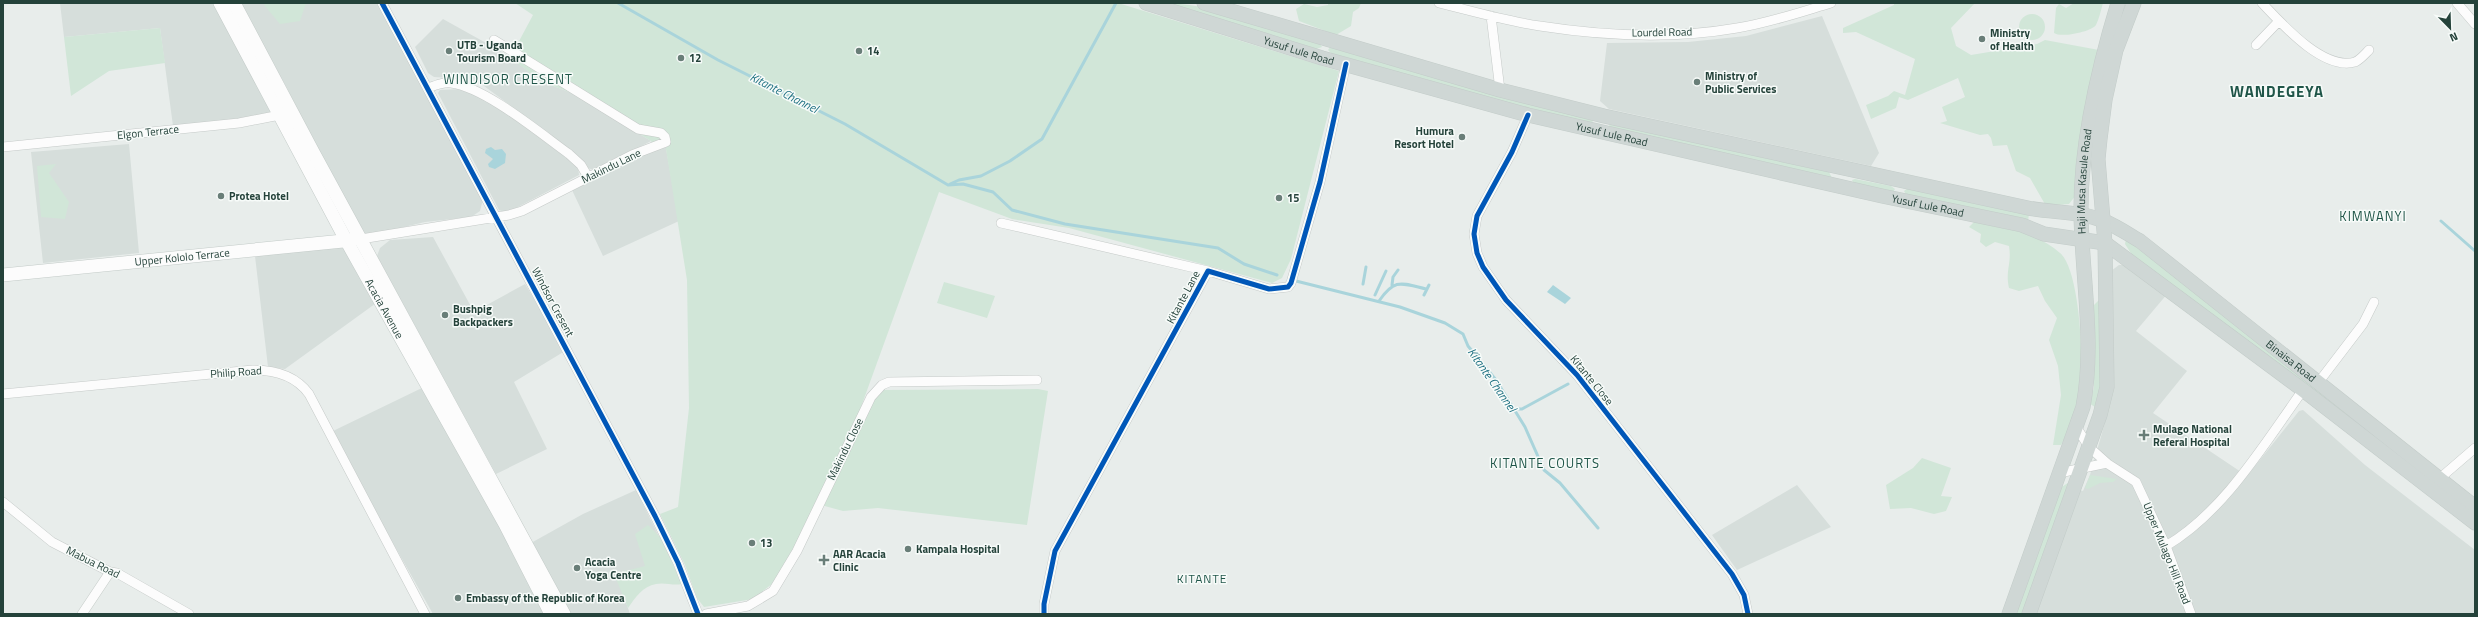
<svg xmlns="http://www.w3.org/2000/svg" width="2478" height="617" font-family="'Titillium Web',sans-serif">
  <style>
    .built { fill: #d6dedb }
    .green { fill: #d1e6d8 }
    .water { fill: #a9d4db }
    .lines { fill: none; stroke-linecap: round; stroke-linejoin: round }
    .stream { stroke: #a9d4db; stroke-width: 3 }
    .minor-casing { stroke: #c5cac8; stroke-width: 10 }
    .secondary-casing { stroke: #c3cbc8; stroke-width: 14 }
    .primary-casing { stroke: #c3ccc9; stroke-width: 15 }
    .minor { stroke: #fcfcfc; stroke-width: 9 }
    .secondary { stroke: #fcfcfc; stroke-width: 13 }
    .primary { stroke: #cfd7d5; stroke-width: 14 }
    .cycleway-casing { stroke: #f7fbf9; stroke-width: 8 }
    .cycleway { stroke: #0057b8; stroke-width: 5 }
    .poi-dot { fill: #697e78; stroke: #f7fbf9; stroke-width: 1.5 }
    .labels { text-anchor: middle; stroke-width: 3; stroke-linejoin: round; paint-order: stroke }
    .street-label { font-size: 11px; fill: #24423a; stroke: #f7fbf9 }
    .poi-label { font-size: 11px; font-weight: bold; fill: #24423a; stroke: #f7fbf9; text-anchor: start }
    .water-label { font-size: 12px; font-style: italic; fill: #1c6f80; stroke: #f7fbf9 }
    .neighbourhood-label { font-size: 12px; letter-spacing: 1px; fill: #1f5548; stroke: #f7fbf9 }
    .quarter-label { font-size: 13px; letter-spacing: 1px; fill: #1f5548; stroke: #f7fbf9 }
    .district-label { font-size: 15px; font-weight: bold; letter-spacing: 1px; fill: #1f5548; stroke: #f7fbf9 }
  </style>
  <rect width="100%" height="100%" fill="#e8edeb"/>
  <path class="built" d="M60,3H222L277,99L270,116L173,126L160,28L64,37Z
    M240,3H380L483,199L480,211L471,217L425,222L366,236L321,158L287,88Z
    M1822,16L1879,153L1871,166L1609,109L1600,101L1607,43L1688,42L1746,36Z
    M443,19L504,53L543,82L574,94L651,141L595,170L587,168L577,155L480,83L468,79L434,77L428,73L415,47Z
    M460,89L478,96L497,107L572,162L578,167L579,175L514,209L504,212L499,210L438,93L440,90Z
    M665,143L679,221L603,256L572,190Z
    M129,144L139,253L43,263L31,152Z
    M433,237L474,312L525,284L565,351L514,382L547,449L496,474L377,256L380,248L390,240Z
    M342,238L379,301L285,369L268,367L255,256Z
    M2119,265H2132L2168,293L2136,331L2187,371L2153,413L2247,476L2299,411L2303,410L2365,465L2475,550V614H2032L2076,489L2083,491L2090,475L2104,426L2111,398V271Z
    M426,386L552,614H433L366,495L333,431Z
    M1797,485L1831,527L1737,570L1712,535Z
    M636,490L672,563L620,585L630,614H566L531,543L583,514Z"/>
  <path class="green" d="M266,3H306L300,21L280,24L264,5Z
    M515,3H1118L1339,71L1291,259L1282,278L1272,283L1069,228L1012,219L939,192L849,440L879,390L1038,389L1048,391L1027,525L878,508L843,511L821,505L782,576L753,599L704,607L697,598L685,565L660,514L678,507L689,408L687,280L665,143L654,149L651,141L574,94L543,82L510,58L533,15Z
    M1162,3C1215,3 1270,27 1320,44L1322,47L1316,49Z
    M1328,3H1361L1359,8L1353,12L1351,26L1336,35L1299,21L1296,9L1304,4L1317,7L1328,5Z
    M1894,3H1975L1951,28L1956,46L1971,55L2037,44L2045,40L2099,50L2083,186L2069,204L2046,206L2030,178L2016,171L2007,145L1993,146L1991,138L1988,134L1980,135L1940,123L1947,121L1942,107L1965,97L1958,78L1908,100L1899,97L1896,108L1871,119L1866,105L1888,96L1894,91L1905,95L1915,59L1856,32L1843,33V28L1894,5Z
    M2074,3H2103C2101,10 2099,19 2096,25C2091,32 2061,38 2054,33L2056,8L2059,4L2066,8Z
    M2019 27a13 13 0 1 1 26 0a13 13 0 1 1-26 0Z
    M160,28L165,63L109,71L71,96L64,37Z
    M1331,46L1592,119L1593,123L1592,125L1434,84L1331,53L1328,50Z
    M1610,124L1829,172L1832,178L1608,128Z
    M56,164L49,173L69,202L65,219L41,217L37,166Z
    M1855,179L1891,186L1895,189L1893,192L1854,184L1852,180Z
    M1908,188L2029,214L2028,221L1906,195L1904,191Z
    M1976,220C2003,226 2039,234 2060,253C2082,271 2086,386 2077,413C2074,424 2066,435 2061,445H2053L2061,395L2058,366L2049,340L2057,318L2045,301L2038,286L2019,291L2009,288C2005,270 2012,264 2009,246L1995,242L1986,247L1980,242L1981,234L1969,227Z
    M2126,239L2475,512V519L2134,258L2125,244Z
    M944,282L995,296L987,318L937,303Z
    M2099,300L2101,391L2097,408L2090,404L2094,387L2091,308Z
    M1922,458L1951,468L1941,496L1952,497L1946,511L1934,514L1911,508L1890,509L1886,485L1913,468Z
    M2090,475L2117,479L2113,482L2100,483L2088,489L2085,488Z
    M2071,481L2023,614H2013L2060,488Z
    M648,525L661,538L682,584C673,586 665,582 656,584C643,586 635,598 628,608L614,574L645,566L635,534Z"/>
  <path class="water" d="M491,147L495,150L502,149L506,154L505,163L495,169L489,167L488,164L493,159L485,153L486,149Z
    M1553,285L1571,298L1565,304L1547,292Z"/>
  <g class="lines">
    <path class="stream" d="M618,3L718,60L845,124L948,185
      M950,184L959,180L981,176L1010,161L1042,139L1116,3
      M948,185L963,184L993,192L1012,210L1065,224L1218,248L1244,264L1277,275
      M2441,221L2475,251
      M1296,281L1400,307L1445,323L1463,334L1468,346L1496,380L1525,427L1544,470L1560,483L1598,528
      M1363,284L1366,267
      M1392,285L1393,277L1398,270
      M1375,295L1386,271
      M1424,295L1429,285
      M1379,301C1395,278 1401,283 1426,289
      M1512,409H1522L1568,384"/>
    <defs>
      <path id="minor" d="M382,3L655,516L678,563L698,614
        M1439,3C1472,11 1506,21 1540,26C1604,36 1674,39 1737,28C1769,23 1801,12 1831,3
        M2262,3C2282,24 2323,71 2355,62C2360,60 2365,54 2369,50
        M2457,3L2475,24
        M1491,16L1500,90
        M2256,45L2279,21
        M428,88C436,85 443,82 451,83C485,87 541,134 569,154L581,165L588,177
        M1528,115L1512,152L1477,216L1474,234L1477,253L1483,267L1506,300L1577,375L1732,574L1744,595L1748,614
        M3,147L239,123L285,114
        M1001,223L1208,271
        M361,239L509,215L522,211L632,155L666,142L665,137L661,133L638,129L494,40
        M2318,383L2363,324L2374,302
        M3,394L253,370C274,370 296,376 309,394L425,614
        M2075,425L2089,447L2108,464L2136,482L2166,546L2191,614
        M2059,473L2107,463
        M2439,479L2475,448
        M3,502L52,542L110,572L117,573L189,614
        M2166,546C2224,512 2264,444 2303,390
        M82,614L110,572
        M706,614L748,606L773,591L797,551L871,397L882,385L889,382L1037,380
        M1044,614V604L1055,551L1208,271L1269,289L1288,287L1291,283L1320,182L1346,64"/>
      <g id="secondary">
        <path id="s1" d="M220,3L346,240L505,524L551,614"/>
        <path d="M234,3L313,152L564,614"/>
        <path id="s2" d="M3,275L353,240"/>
      </g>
      <g id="primary">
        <path id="s3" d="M1146,3L1322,58L1528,115L1882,196L2022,225L2044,234L2105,243"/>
        <path id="s4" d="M1204,3L1500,90L1604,116L2028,208C2053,213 2080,211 2104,221C2116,226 2128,234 2140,241L2475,507"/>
        <path d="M2105,243L2303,390L2475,523"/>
        <path id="s5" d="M2009,614L2083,407C2095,344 2082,278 2081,214C2080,144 2098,69 2118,3"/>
        <path d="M2029,614L2100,415L2107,387L2105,243L2098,159L2100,139L2105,100L2116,50L2134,3"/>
      </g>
    </defs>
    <use href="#minor" class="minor-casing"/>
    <use href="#secondary" class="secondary-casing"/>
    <use href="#primary" class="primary-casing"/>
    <use href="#minor" class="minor"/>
    <use href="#secondary" class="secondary"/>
    <use href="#primary" class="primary"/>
    <defs>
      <path id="cycleway" d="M382,3L655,516L678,563L698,614
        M1528,115L1512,152L1477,216L1474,234L1477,253L1483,267L1506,300L1577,375L1732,574L1744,595L1748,614
        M1044,614V604L1055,551L1208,271L1269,289L1288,287L1291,283L1320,182L1346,64"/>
    </defs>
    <use href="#cycleway" class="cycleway-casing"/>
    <use href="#cycleway" class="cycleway"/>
  </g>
  <g class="poi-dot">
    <circle cx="1982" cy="39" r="4"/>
    <circle cx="449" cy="51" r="4"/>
    <circle cx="859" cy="51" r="4"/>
    <circle cx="681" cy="58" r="4"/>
    <circle cx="1697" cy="82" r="4"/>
    <circle cx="1462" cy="137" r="4"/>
    <circle cx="221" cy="196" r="4"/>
    <circle cx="1279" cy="198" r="4"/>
    <circle cx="445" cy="315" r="4"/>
    <path d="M2142 429h4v4h4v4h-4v4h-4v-4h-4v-4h4z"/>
    <circle cx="752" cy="543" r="4"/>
    <circle cx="908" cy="549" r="4"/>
    <path d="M822 554h4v4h4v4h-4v4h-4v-4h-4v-4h4z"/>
    <circle cx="577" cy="568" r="4"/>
    <circle cx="458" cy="598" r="4"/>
  </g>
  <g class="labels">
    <g class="street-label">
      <text transform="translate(1662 32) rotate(-1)" y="4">Lourdel Road</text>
      <text dy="4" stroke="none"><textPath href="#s3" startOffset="160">Yusuf Lule Road</textPath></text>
      <text transform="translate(148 132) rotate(-6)" y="4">Elgon Terrace</text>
      <text dy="4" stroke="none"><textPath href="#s3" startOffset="484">Yusuf Lule Road</textPath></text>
      <text transform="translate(611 166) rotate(-26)" y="4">Makindu Lane</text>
      <text dy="4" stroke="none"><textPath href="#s5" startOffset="446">Haji Musa Kasule Road</textPath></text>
      <text dy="4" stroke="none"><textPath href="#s3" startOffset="808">Yusuf Lule Road</textPath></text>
      <text dy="4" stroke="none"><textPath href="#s2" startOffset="180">Upper Kololo Terrace</textPath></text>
      <text transform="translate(1183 297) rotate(-62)" y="4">Kitante Lane</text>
      <text transform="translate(553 302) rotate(62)" y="4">Windsor Cresent</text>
      <text dy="4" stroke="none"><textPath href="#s1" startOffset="347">Acacia Avenue</textPath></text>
      <text dy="4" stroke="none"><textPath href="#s4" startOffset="1161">Binaisa Road</textPath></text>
      <text transform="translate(236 372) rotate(-4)" y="4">Philip Road</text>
      <text transform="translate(1592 380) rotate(51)" y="4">Kitante Close</text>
      <text transform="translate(845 449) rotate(-64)" y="4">Makindu Close</text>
      <text transform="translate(2167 553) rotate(68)" y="4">Upper Mulago Hill Road</text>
      <text transform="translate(93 562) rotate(26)" y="4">Mabua Road</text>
    </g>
    <g class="poi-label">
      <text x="1990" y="37">Ministry<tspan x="1990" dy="13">of Health</tspan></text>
      <text x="457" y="49">UTB - Uganda<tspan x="457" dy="13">Tourism Board</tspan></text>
      <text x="867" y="55">14</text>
      <text x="689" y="62">12</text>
      <text x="1705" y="80">Ministry of<tspan x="1705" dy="13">Public Services</tspan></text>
      <text x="1454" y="135" text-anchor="end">Humura<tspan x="1454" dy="13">Resort Hotel</tspan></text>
      <text x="229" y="200">Protea Hotel</text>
      <text x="1287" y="202">15</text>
      <text x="453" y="313">Bushpig<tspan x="453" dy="13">Backpackers</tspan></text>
      <text x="2153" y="433">Mulago National<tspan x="2153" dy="13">Referal Hospital</tspan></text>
      <text x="760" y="547">13</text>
      <text x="916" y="553">Kampala Hospital</text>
      <text x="833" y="558">AAR Acacia<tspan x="833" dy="13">Clinic</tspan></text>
      <text x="585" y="566">Acacia<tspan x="585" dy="13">Yoga Centre</tspan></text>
      <text x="466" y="602">Embassy of the Republic of Korea</text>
    </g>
    <g class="water-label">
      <text transform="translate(784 93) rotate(27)" y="4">Kitante Channel</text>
      <text transform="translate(1492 380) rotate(55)" y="4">Kitante Channel</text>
    </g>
    <g class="neighbourhood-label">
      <text x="1202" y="583">KITANTE</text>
    </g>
    <g class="quarter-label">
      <text x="508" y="84">WINDISOR CRESENT</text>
      <text x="2373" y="221">KIMWANYI</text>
      <text x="1545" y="468">KITANTE COURTS</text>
    </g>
    <g class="district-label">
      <text x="2277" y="97">WANDEGEYA</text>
    </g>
  </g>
  <rect width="2478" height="617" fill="none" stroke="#24423a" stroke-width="8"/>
  <g transform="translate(2450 28) rotate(157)" stroke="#f7fbf9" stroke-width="3" paint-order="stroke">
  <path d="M0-3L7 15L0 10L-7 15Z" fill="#24423a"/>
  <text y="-6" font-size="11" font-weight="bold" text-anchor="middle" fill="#24423a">N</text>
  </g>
</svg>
